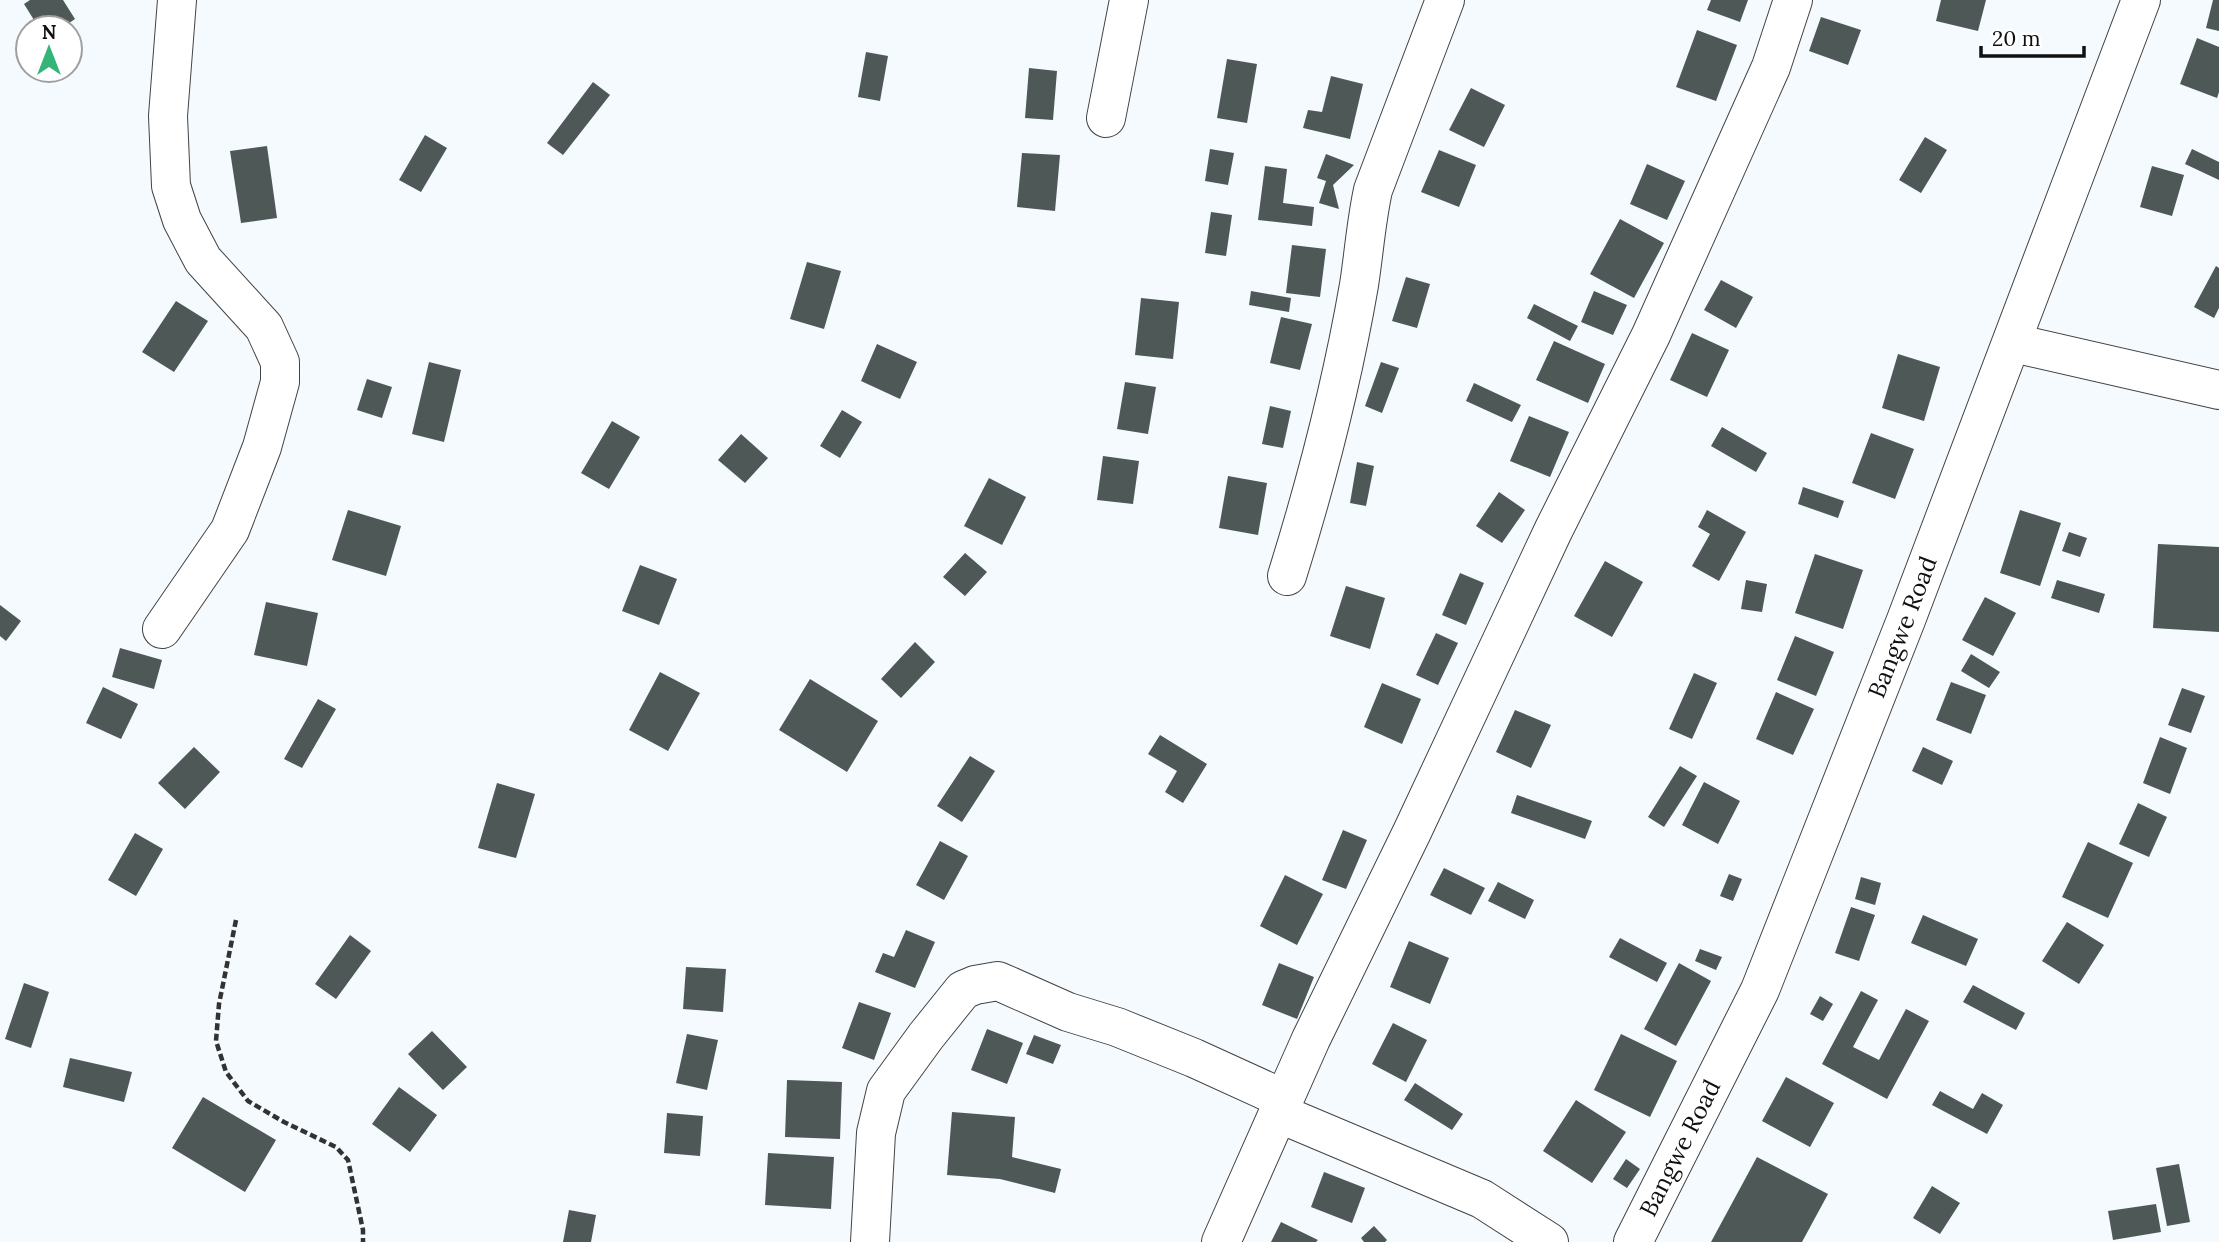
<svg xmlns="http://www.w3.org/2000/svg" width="2219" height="1242" font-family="Lora,serif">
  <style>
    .building { fill: #4d5857 }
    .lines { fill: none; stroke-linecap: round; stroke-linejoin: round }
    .minor-casing { stroke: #434343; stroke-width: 40 }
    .tertiary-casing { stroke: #434343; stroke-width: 40 }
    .path { stroke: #323232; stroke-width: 4.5; stroke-dasharray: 7 3.5; stroke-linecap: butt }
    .minor { stroke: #fff; stroke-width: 38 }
    .tertiary { stroke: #fff; stroke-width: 38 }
    .labels { text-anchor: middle; stroke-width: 7; stroke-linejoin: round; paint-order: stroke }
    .street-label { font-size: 24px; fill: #101010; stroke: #fff }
  </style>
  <rect width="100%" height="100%" fill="#f4fafe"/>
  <path class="building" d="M30,0H63L75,19L62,28H39L24,4Z
    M1711,0H1748L1740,22L1707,10Z
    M1941,0H1986L1978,31L1936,21Z
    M2213,0H2219V31L2206,28Z
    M1821,17L1861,30L1848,65L1809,51Z
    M1697,30L1737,45L1716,101L1676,87Z
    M2197,38L2219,47V92L2217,98L2180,84Z
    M866,52L888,56L880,101L858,97Z
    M1227,59L1257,64L1247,123L1217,118Z
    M1029,68L1057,71L1053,120L1025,118Z
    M1331,76L1363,84L1350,139L1303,128L1308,110L1322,112Z
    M593,82L610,95L563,155L547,143Z
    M1471,88L1505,105L1484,147L1449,130Z
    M425,135L447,148L421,192L399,180Z
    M1925,137L1947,150L1921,193L1899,180Z
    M267,146L277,218L241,223L230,151Z
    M1210,149L1234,153L1228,185L1205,181Z
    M2192,149L2219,162V180L2185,164Z
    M1439,150L1476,165L1459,207L1421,192Z
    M1022,153L1060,155L1055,211L1017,207Z
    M1326,154L1354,165L1333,185L1339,209L1319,203L1326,181L1317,178Z
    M1647,164L1685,181L1667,220L1630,204Z
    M1265,166L1287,169L1283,203L1314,207L1312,226L1258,220Z
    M2152,166L2184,175L2172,216L2140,207Z
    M1211,212L1232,215L1226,256L1205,253Z
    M1620,219L1664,243L1634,298L1590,274Z
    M1292,245L1326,249L1320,297L1286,293Z
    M807,262L841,271L824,329L790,319Z
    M2216,266L2219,268V308L2214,318L2194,307Z
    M1406,277L1430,284L1417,328L1392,321Z
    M1721,280L1753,297L1736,328L1704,310Z
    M1251,291L1291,298L1289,312L1249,305Z
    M1594,291L1627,305L1613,335L1581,322Z
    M1141,298L1179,302L1173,359L1135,355Z
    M176,301L208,321L174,372L142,352Z
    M1534,304L1578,326L1570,341L1527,318Z
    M1281,317L1312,324L1300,370L1270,363Z
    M1692,333L1729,350L1707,397L1670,380Z
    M1554,341L1605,364L1588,403L1536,380Z
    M877,344L917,362L900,399L861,381Z
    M1898,354L1940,367L1924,421L1882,408Z
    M429,362L461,370L444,442L412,434Z
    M1381,362L1399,368L1382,413L1365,406Z
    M367,379L392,387L382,418L357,410Z
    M1125,382L1156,387L1148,434L1117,429Z
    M1474,383L1521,405L1512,422L1466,401Z
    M1270,406L1291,411L1283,448L1262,444Z
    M842,410L862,422L840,458L820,446Z
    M1529,416L1569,432L1550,477L1510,461Z
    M612,421L640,437L609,489L581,473Z
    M1722,427L1767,453L1756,472L1711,446Z
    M1871,433L1914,449L1895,499L1852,483Z
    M741,434L768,458L745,483L718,460Z
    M1103,456L1139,461L1133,504L1097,500Z
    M1357,462L1374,466L1366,506L1350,503Z
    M1228,476L1267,483L1258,535L1219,528Z
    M989,478L1026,497L1002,545L964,526Z
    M1803,487L1844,501L1838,518L1798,504Z
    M1499,492L1525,510L1502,543L1476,526Z
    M348,510L401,526L386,576L332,560Z
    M1707,510L1746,532L1719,581L1692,566L1710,534L1698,527Z
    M2020,510L2061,523L2040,586L2000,573Z
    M2069,532L2087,538L2080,557L2062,551Z
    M2158,544L2219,547V632L2153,628Z
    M965,553L987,572L965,596L943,577Z
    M1815,554L1863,570L1843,629L1795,613Z
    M1605,561L1643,582L1612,637L1574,616Z
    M640,565L677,579L659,625L622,611Z
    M1460,573L1484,583L1466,625L1442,615Z
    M1746,580L1767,584L1762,612L1741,609Z
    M2057,580L2105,594L2099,613L2051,598Z
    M1346,586L1385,598L1370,649L1330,636Z
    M1985,597L2016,613L1993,656L1962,640Z
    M266,602L318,613L307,666L254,655Z
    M0,605L21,621L6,641L0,636Z
    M1436,633L1458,643L1438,685L1416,675Z
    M1795,636L1834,652L1816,696L1777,680Z
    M915,642L935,662L901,698L881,679Z
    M120,648L162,660L154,689L112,677Z
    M1971,654L2000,672L1989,688L1961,671Z
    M660,672L700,693L668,751L629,730Z
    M1694,673L1717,683L1692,739L1669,729Z
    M810,679L878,721L847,772L779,730Z
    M1951,682L1986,695L1971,734L1936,720Z
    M1382,683L1421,699L1402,744L1364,727Z
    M103,687L138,704L121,739L86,723Z
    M2182,688L2205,696L2191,733L2168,725Z
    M1776,692L1814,709L1793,755L1756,739Z
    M318,699L336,709L302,768L284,759Z
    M1515,710L1551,725L1531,768L1496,752Z
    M1160,735L1207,764L1183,803L1165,792L1177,771L1148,754Z
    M2160,737L2187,748L2170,794L2143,783Z
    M194,747L220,772L185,809L158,783Z
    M1923,747L1953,761L1942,785L1912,771Z
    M970,756L995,771L962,822L937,806Z
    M1680,766L1697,776L1664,827L1648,817Z
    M1704,782L1740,801L1718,844L1682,825Z
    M497,783L535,794L516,858L478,848Z
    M1517,795L1592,821L1585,839L1511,813Z
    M2138,803L2167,817L2149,857L2119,844Z
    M1343,830L1367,840L1346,889L1322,880Z
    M135,833L163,849L136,896L108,880Z
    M940,841L968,856L944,900L916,885Z
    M2088,842L2133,863L2108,918L2062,897Z
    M1444,868L1485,888L1471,915L1430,895Z
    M1729,874L1742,879L1733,901L1720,896Z
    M1285,875L1323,894L1297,945L1260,926Z
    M1861,877L1881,883L1875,905L1855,899Z
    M1498,882L1534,900L1525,919L1488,901Z
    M1851,907L1875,915L1859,961L1835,953Z
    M1923,915L1978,939L1966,966L1911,943Z
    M2067,922L2104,945L2079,984L2042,961Z
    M906,930L935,942L915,988L875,972L883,953L894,957Z
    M350,935L371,951L336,999L315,984Z
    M1620,938L1667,963L1657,982L1609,957Z
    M1409,941L1449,958L1430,1004L1390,987Z
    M1700,949L1722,957L1716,970L1695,961Z
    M1279,963L1314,977L1297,1019L1262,1005Z
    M1679,963L1711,981L1676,1046L1644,1029Z
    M686,967L726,969L723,1012L683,1009Z
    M24,983L49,992L31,1048L5,1039Z
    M1973,985L2025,1013L2016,1030L1963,1002Z
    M1861,991L1878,1000L1853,1047L1879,1060L1906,1009L1929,1021L1887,1099L1822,1064Z
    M1820,996L1833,1004L1823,1021L1810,1014Z
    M859,1002L891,1013L874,1060L842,1048Z
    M1393,1023L1427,1040L1406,1082L1372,1064Z
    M987,1029L1023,1043L1007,1084L971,1070Z
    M432,1031L467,1067L443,1090L408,1054Z
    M687,1034L718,1040L707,1090L676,1083Z
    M1621,1034L1677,1061L1650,1117L1594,1090Z
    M1034,1035L1061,1045L1053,1064L1026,1054Z
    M70,1058L132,1072L124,1102L63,1087Z
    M1786,1077L1834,1103L1810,1147L1762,1121Z
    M787,1080L842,1082L840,1139L785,1137Z
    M1415,1083L1463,1114L1452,1130L1404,1100Z
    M399,1087L437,1115L410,1152L372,1124Z
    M1940,1091L1973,1109L1982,1093L2003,1105L1987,1134L1932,1105Z
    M203,1097L276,1140L245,1192L172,1148Z
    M1576,1100L1626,1132L1592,1183L1543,1151Z
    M952,1112L1015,1117L1012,1157L1061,1169L1055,1193L1000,1179L947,1175Z
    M667,1113L703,1116L700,1156L664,1153Z
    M768,1153L834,1157L831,1209L765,1205Z
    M1757,1157L1828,1194L1802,1242H1711Z
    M1626,1159L1640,1169L1627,1188L1613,1179Z
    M2179,1164L2190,1222L2167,1226L2156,1168Z
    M1324,1172L1365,1188L1352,1223L1311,1207Z
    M1932,1186L1960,1203L1940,1234L1913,1218Z
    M2156,1204L2161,1232L2113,1240L2108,1211Z
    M569,1210L596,1215L591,1242H563Z
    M1281,1222L1318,1240L1316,1242H1271Z
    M1374,1226L1387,1240L1385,1242H1364L1361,1238Z"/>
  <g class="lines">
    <defs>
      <path id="minor" d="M1106,118L1129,0
        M2013,343L2219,390
        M1287,576C1317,480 1342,383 1359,285C1364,253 1366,222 1373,190L1445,0
        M162,629L230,530L262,447L280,382V362L264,327L203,260L182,220L171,186L168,116L177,0
        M1278,1113L1482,1199L1549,1242
        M870,1242L876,1133L886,1091L926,1036L963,990L975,985L998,981L1068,1012L1117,1027L1194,1058L1284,1099
        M1221,1242L1311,1039L1412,832L1553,531L1651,335L1771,67L1793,0"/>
      <g id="tertiary">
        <path id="s1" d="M1633,1242L1760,990L1906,620L2141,0"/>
      </g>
    </defs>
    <use href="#minor" class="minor-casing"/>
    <use href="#tertiary" class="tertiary-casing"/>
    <path class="path" d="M236,920L219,1004L216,1041L226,1072L248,1101L284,1122L336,1147L348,1160L363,1230V1242"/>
    <use href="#minor" class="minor"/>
    <use href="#tertiary" class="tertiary"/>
  </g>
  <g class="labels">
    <g class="street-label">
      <text dy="8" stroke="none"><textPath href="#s1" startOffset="672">Bangwe Road</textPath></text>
      <text dy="8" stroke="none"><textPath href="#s1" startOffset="105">Bangwe Road</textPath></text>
    </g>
  </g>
  <g transform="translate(49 49)"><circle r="33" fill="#ffffff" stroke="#9f9f9f" stroke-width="2"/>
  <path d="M0-5L12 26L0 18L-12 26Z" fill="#34b478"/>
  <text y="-10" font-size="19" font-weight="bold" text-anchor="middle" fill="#101010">N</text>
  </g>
  <path d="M1981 46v10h103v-10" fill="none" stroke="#101010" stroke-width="3.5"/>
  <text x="1992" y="46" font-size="21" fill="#101010" stroke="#ffffff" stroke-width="5" paint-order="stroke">20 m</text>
</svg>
